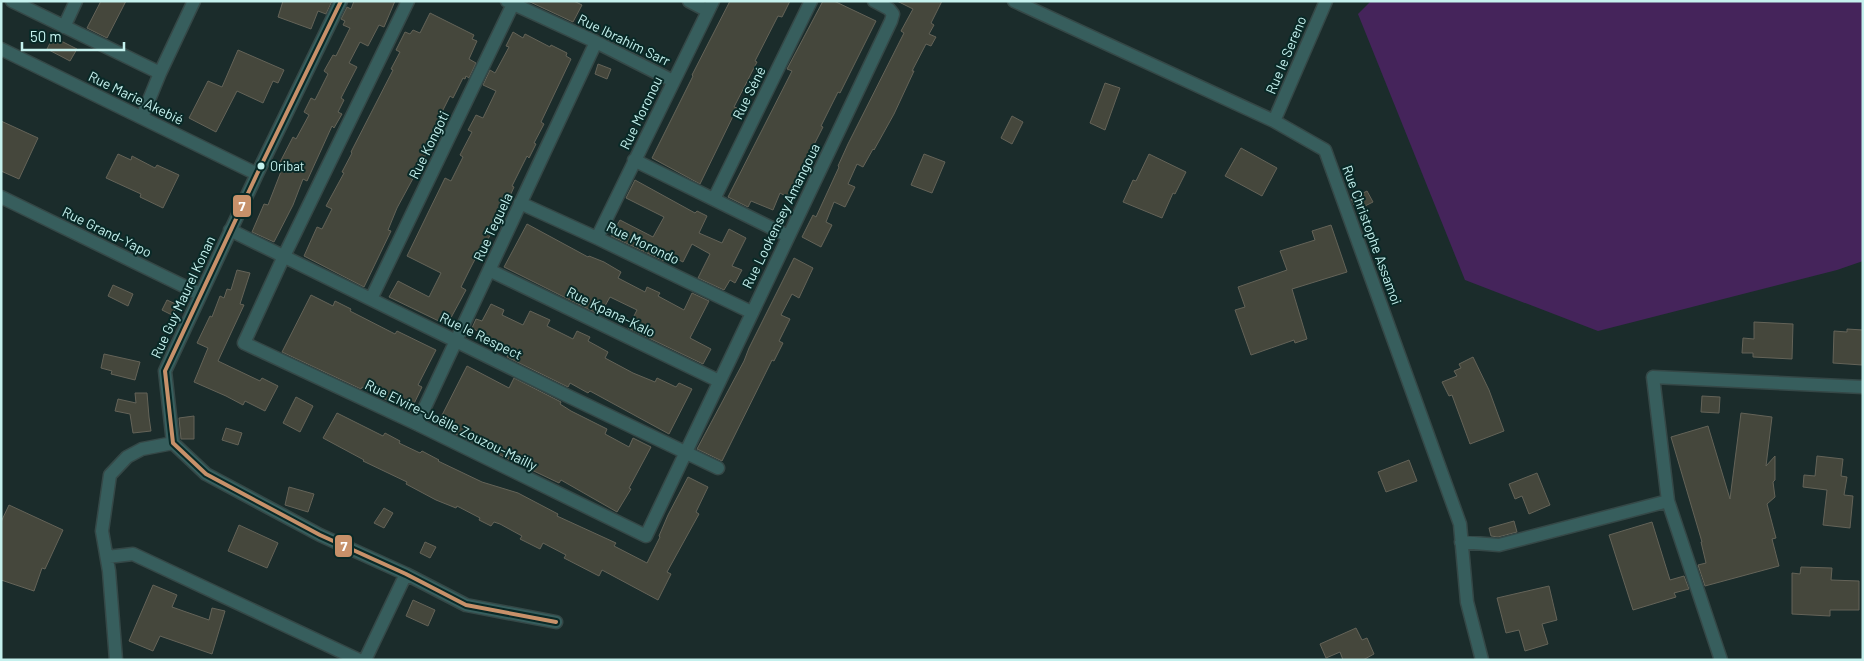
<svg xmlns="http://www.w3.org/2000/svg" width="1864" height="661" font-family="Barlow,sans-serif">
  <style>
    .green { fill: #45245b }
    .building { fill: #45473c; stroke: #646358 }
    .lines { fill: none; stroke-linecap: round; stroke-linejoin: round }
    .street-casing { stroke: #354847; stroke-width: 15 }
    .street { stroke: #375e5d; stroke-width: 12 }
    .bus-1-casing { stroke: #092927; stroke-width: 8 }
    .bus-1 { stroke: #c7916a; stroke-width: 4 }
    .bus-dot { fill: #c5f1ee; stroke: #092927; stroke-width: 2 }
    .labels { text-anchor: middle; stroke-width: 4; stroke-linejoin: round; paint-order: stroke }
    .bus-label { font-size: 13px; fill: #c5f1ee; stroke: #092927; text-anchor: start }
    .street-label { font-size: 14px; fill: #c5f1ee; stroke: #092927 }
    .line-badge { stroke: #092927; stroke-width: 2 }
    .badge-label { font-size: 14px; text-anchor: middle; font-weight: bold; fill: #fff }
  </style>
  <rect width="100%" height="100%" fill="#1b2c2b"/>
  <path class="green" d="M1371,1H1863V261L1837,270L1598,331L1465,280L1358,14Z"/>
  <path class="building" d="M101,1H126L107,38L87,28Z
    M283,1H332L326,14L318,11L311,29L278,17Z
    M354,1H395L384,27L379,25L368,46L360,42L349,63L357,67L341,98L344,100L338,112L342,114L334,128L332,126L307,181L303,179L293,205L274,242L252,232L264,204L268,205L282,169L278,166L293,137L296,139L309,115L304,112L311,98L315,100L328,74L324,71L333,55L336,56L350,28L343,25L345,21L341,19L347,7L351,9Z
    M528,1H574L582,5L573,22Z
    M730,1H790L782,17L778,16L755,61L757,62L734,107L737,108L700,184L652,158L693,76L692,75Z
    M823,1H834L876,21L840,93L838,92L821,126L823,127L795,182L799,184L791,199L780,193L773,210L751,201L748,207L728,197L792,71L787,69Z
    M897,1H942L931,23L934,25L929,34L936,37L931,46L926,44L912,71H914L894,114L874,150L873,149L863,167L857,164L848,184L855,187L845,207L834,202L826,222L832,225L821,247L802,237L813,215L816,217L839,167L838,166L848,144L904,33L901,31L913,9Z
    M430,13L474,35L472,39L477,41L469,59L476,63L469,78L466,76L465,79L463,78L453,98L450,96L435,126L427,145L430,147L397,208L388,230L391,231L364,287L304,256L317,227L322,229L332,209L326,206L344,173L342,172L352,153L351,152L393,70L391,69L400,52L396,50L405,32L410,34L413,30L420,33Z
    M513,32L523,38L525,34L550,47L551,45L567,53L566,56L571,59L541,122L544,124L534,143L536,144L529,158L527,156L512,186L514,187L498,223L497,222L487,241L485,240L471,267L461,287L466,290L447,325L389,297L398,281L429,297L441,273L407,256L445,178L451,181L463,157L460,155L472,132L468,130L476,115L483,118L496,91L483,85L490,70L495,73L509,47L506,46Z
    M53,37L77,49L70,61L47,49Z
    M238,50L284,70L278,83L273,81L263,103L237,91L216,132L189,118L208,81L222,87Z
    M598,64L611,69L607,79L595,74Z
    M1105,83L1120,88L1105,130L1090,123Z
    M1012,116L1023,122L1012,144L1001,138Z
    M1,121L38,138L19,179L1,171Z
    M1241,148L1277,168L1262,196L1225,176Z
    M118,154L131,160L132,156L155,168L157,165L179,175L163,208L140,197L141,194L106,178Z
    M924,154L945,162L932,193L911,185Z
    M1149,154L1186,172L1175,194L1173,193L1162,218L1123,202L1133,180L1136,181Z
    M635,180L695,213L697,211L707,216L699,233L722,243L729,229L746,238L732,266L742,270L735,283L730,280L724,290L698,278L710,254L692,244L683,262L667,254L664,261L611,236L620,220L653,237L664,217L626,198Z
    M1367,191L1373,202L1357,210L1351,199Z
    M527,224L588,257L589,256L604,262L621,272L618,278L645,292L647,287L660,293L658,296L684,310L692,293L709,301L690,338L711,349L703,364L628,328L637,310L610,297L600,315L504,267Z
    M1331,225L1347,272L1292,289L1307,339L1295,343L1294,340L1251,355L1235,310L1245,307L1238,287L1287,270L1280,251L1315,240L1312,231Z
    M794,258L813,268L799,298L792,294L781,315L790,319L779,341L783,343L774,361L772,360L722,461L697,449L744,361L749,348Z
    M237,270L250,273L240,304L244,305L218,361L260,381L262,378L278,386L265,411L245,401L243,405L226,396L194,382L208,348L197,343L210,316L212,317L220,296L224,298L227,289L231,290Z
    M113,285L133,294L128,306L108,296Z
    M311,295L333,306L335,301L351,309L350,311L395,334L397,331L436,350L418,385L422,387L410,412L362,387L361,389L282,352Z
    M167,300L178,305L172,315L162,310Z
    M491,304L504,310L502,315L523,325L530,311L550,320L547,326L573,339L577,331L590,337L588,341L608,352L605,358L633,373L655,382L657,378L676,387L679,383L692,389L669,434L590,391L588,393L570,383L568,387L507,357L511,349L472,328L476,319L482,321Z
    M1754,322L1793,324L1792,359L1753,357V353H1742L1743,338L1754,339Z
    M1847,329L1863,330L1862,365L1833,363L1834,331L1847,332Z
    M104,354L140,362L135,380L111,374L112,371L101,368Z
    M1473,357L1489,390L1504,431L1470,444L1452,395L1449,396L1442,382L1457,376L1454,371L1461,368L1459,364Z
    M467,366L509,388L514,378L561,402L560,404L571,411L607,429L605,434L629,447L633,438L651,447L629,488L631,489L617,512L561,480L559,483L437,425Z
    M135,393H147L149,417L151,431L133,433L130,414L115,411L118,399L136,403Z
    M1702,396L1720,397L1719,413L1701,412Z
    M296,397L313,406L300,432L283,423Z
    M337,413L383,436L385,433L400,441L399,443L420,453L422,451L439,460L438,461L482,482L518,493L558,514L557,516L616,543L614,546L647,563L660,537L659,536L668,515L688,477L708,487L696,512L699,514L667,572L671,574L658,600L602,570L599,576L564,558L566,555L543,543L540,549L520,539L522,536L500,524L494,522L491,526L479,520L480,518L457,506L456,508L436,500L406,484L407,482L363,461L364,460L323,438Z
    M1741,413L1772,417L1766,466L1775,456V480L1773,482L1775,497L1767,504L1776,538L1772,539L1779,566L1705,586L1698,565L1706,563L1701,542H1702L1671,437L1708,426L1730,499Z
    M194,416V439H181L179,418Z
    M226,428L242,433L238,445L222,440Z
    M1817,456L1843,459L1841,476L1847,477L1844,495L1853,496L1850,528L1823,525L1827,490L1803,487L1804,475L1815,476Z
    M1409,460L1417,481L1386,492L1378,472Z
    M1537,473L1550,505L1529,514L1522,496L1515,499L1509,484Z
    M289,487L314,494L308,512L285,505Z
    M9,505L63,530L45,569L42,568L34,591L1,580V522Z
    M384,508L393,513L384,528L374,523Z
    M1514,521L1517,532L1498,537L1491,536L1489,528Z
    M1652,522L1670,580L1684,576L1689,589L1674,593L1676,597L1633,610L1609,535Z
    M239,525L278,543L267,568L228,551Z
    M425,542L436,547L430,558L420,553Z
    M1801,567L1832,568L1831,580L1859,581V610H1830V616L1792,614V573L1800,574Z
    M153,585L177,595L172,607L209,620L212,608L225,611L212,654L160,636L153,651L129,641Z
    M1549,586L1557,620L1542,624L1548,644L1525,651L1519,630L1506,633L1497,598Z
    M413,600L435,610L428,626L406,616Z
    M1356,628L1362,640L1367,638L1374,654L1363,660H1343L1340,652L1326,658L1320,644Z"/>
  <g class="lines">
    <defs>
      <path id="street" d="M12,1L160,73
        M341,1L257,174L165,371L173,443L206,474L320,535L406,574L466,605L556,622
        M408,1L284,256L244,343L417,424L646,536L891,21L893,14L889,9L874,1
        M507,1L596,42L673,81
        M689,1L708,11
        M1014,1L1274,121L1325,150L1460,524L1467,602L1482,660
        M64,27L76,1
        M1,49L257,174
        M142,117L160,73L194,1
        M1274,121L1326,1
        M634,160L788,236
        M1,197L200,294
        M714,199L811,1
        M520,203L597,238L751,312
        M230,230L570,397L718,468
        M597,238L713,1
        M489,270L719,381
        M371,299L513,4
        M417,424L596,42
        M1461,542L1499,545L1668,501
        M107,557L133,554L359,660
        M116,660L109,571L102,531L110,475L127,457L142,449L173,443
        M365,660L406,574
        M1721,660L1668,501L1653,377L1863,387"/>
    </defs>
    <use href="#street" class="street-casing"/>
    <use href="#street" class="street"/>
    <defs>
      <path id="bus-1" d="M341,1L257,174L165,371L173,443L206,474L320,535L406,574L466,605L556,622"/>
    </defs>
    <use href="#bus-1" class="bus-1-casing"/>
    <use href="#bus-1" class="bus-1"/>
  </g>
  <circle class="bus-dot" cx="261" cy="166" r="4.5"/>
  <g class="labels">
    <g class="bus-label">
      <text x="270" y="171">Oribat</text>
    </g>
    <g class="street-label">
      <text transform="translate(624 40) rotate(26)" y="5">Rue Ibrahim Sarr</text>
      <text transform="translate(1286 55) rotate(-67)" y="5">Rue le Sereno</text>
      <text transform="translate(749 93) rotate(-64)" y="5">Rue Séné</text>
      <text transform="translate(136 98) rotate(26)" y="5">Rue Marie Akebié</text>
      <text transform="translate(641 113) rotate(-64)" y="5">Rue Moronou</text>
      <text transform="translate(429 145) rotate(-64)" y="5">Rue Kongoti</text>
      <text transform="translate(781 216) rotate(-64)" y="5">Rue Lookensey Amangoua</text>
      <text transform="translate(493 227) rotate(-65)" y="5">Rue Teguela</text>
      <text transform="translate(107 232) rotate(26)" y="5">Rue Grand-Yapo</text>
      <text transform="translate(1372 235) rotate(70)" y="5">Rue Christophe Assamoi</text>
      <text transform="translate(643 243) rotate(26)" y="5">Rue Morondo</text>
      <text transform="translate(183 297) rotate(-65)" y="5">Rue Guy Maurel Konan</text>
      <text transform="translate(611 312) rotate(26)" y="5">Rue Kpana-Kalo</text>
      <text transform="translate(481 336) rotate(26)" y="5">Rue le Respect</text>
      <text transform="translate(451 425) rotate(26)" y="5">Rue Elvire-Joëlle Zouzou-Mailly</text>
    </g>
  </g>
  <g class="line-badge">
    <rect x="232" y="194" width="20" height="24" rx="5" fill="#c7916a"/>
    <rect x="334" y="534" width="19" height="24" rx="5" fill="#c7916a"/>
  </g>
  <g class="badge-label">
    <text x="242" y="211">7</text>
    <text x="344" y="551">7</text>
  </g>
  <rect width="1864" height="661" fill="none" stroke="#c5f1ee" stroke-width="5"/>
  <path d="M22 42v8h102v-8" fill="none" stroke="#c5f1ee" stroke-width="2.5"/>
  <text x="30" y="42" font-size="15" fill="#c5f1ee" stroke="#092927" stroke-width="4" paint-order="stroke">50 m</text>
</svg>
